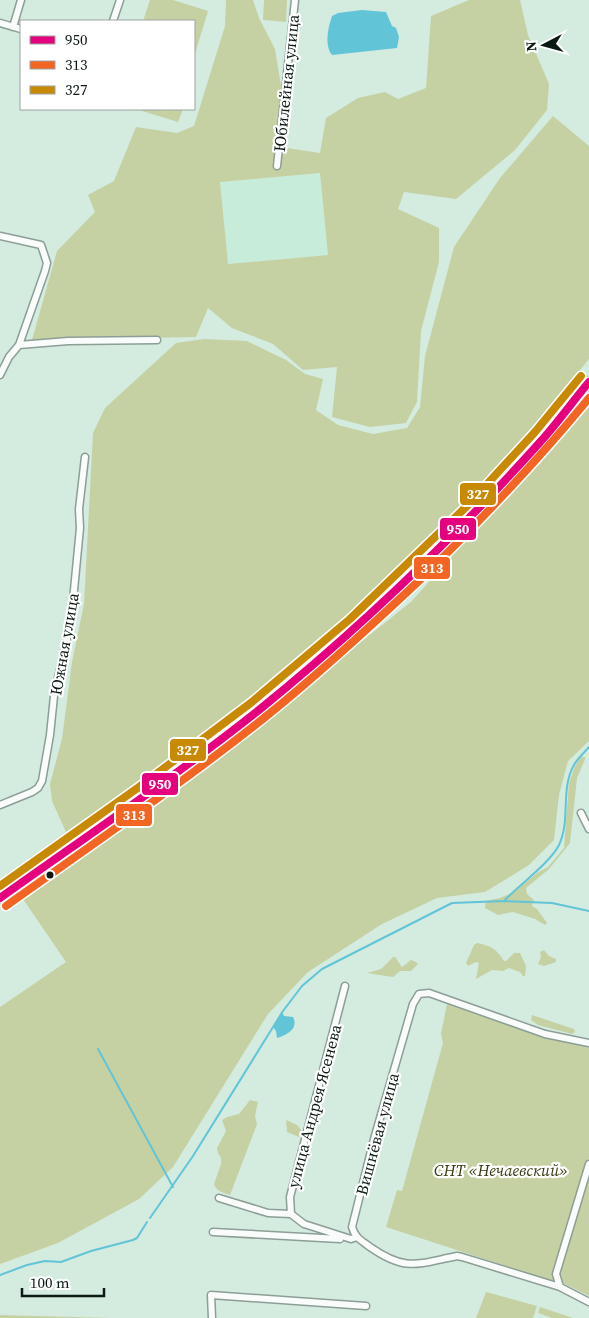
<svg xmlns="http://www.w3.org/2000/svg" width="589" height="1318" font-family="'Source Serif 4',serif">
  <style>
    .built { fill: #c7ecda }
    .green { fill: #c5d1a3; fill-rule: evenodd }
    .water { fill: #61c4d7 }
    .lines { fill: none; stroke-linecap: round; stroke-linejoin: round }
    .stream { stroke: #61c4d7; stroke-width: 2 }
    .street-casing { stroke: #8c9e96; stroke-width: 9 }
    .primary-casing { stroke: #8c9e96; stroke-width: 12 }
    .street { stroke: #f9fcfa; stroke-width: 6 }
    .primary { stroke: #f9fcfa; stroke-width: 10 }
    .bus-1-casing { stroke: #fff; stroke-width: 11 }
    .bus-2-casing { stroke: #fff; stroke-width: 11 }
    .bus-3-casing { stroke: #fff; stroke-width: 11 }
    .bus-1 { stroke: #e5007d; stroke-width: 8 }
    .bus-2 { stroke: #f26522; stroke-width: 8 }
    .bus-3 { stroke: #c88a04; stroke-width: 8 }
    .bus-dot { fill: #0c1a14; stroke: #fff; stroke-width: 2 }
    .labels { text-anchor: middle; stroke-width: 4.5; stroke-linejoin: round; paint-order: stroke }
    .street-label { font-size: 16px; fill: #0c1a14; stroke: #fff }
    .park-label { font-size: 16px; font-style: italic; fill: #3a3a13; stroke: #fff }
    .line-badge { stroke: #fff; stroke-width: 2 }
    .badge-label { font-size: 14px; text-anchor: middle; font-weight: bold; fill: #fff }
  </style>
  <rect width="100%" height="100%" fill="#d4ebe0"/>
  <path class="built" d="M320,173L328,255L227,264L220,182Z"/>
  <path class="green" d="M150,0H173L208,11L194,57V21H143Z
    M226,0H253L259,18L275,49L282,92L274,146L320,153L326,118L358,98L385,92L398,99L426,88L431,16L469,0H520L528,35L549,84L547,110L515,150L456,199L404,192L398,209L439,228V262L421,331L417,402L406,423L370,427L332,417L337,367L303,370L273,344L232,328L208,308L196,337L32,340L57,251L95,212L88,195L114,181L136,127L177,133L194,126L225,26ZM320,173L328,255L228,264L220,182Z
    M264,0H287L286,22L263,20Z
    M136,109H183L178,122Z
    M553,116L589,146V359L484,487L325,637L165,765L66,832L52,801L50,784L62,739L72,662L84,604L93,433L105,408L176,343L204,339L247,341L286,360L305,374L323,379L316,410L338,425L373,434L407,428L420,407L425,356L454,247L500,178Z
    M589,401V741L568,761L559,795L554,840L529,865L485,892L437,898L382,924L308,972L268,1014L173,1167L139,1199L58,1243L0,1264V1007L66,962L23,899L178,789L412,601Z
    M581,757H586L577,778L570,843L549,869L526,888L527,894L534,900L532,906L537,909L547,923L545,925L535,919L513,912L498,915L485,908L486,901L500,898L514,892L537,873L548,867L564,848L569,783L575,766Z
    M477,943C491,946 496,948 504,961H506L514,953H520L526,966L525,976H523L520,972L509,968L503,971L492,970L476,979L479,963L476,962L468,966L466,963L474,945Z
    M544,950L549,956L556,959V962L544,966L538,964L541,957L540,952Z
    M393,957H395L402,967L411,960L416,962L418,964L411,971H400L393,977L367,973L381,969Z
    M447,1004L589,1048V1296L557,1280H549L386,1227L397,1190L402,1191L443,1043L441,1034Z
    M532,1015L574,1029L575,1032L572,1034L538,1025L531,1020Z
    M250,1100L258,1102L255,1116L257,1124L230,1195C224,1193 216,1191 214,1184L221,1164V1158L218,1153L217,1148L226,1131L222,1120L227,1117L239,1114Z
    M286,1120L297,1125L302,1131L299,1137L287,1132Z
    M486,1292L537,1306L533,1318H476Z
    M540,1307L573,1318H552L538,1313Z
    M0,1315L112,1318H0Z"/>
  <path class="water" d="M362,10L386,12L392,26L396,28L399,37L397,48L332,55C324,45 328,28 332,16L338,13Z
    M282,1012L284,1016L293,1017C299,1029 287,1035 277,1038L276,1031L273,1027Z"/>
  <g class="lines">
    <path class="stream" d="M505,900C520,884 549,864 559,845C571,820 560,789 574,765C577,759 584,753 589,747
      M98,1049L173,1187
      M150,1218L193,1156L283,1011L302,986L322,969L452,903L504,901L552,903L589,911
      M0,1275L27,1265L45,1261L61,1262L91,1251L133,1240L137,1238L147,1222"/>
    <defs>
      <path id="street" d="M113,21L120,0
        M0,23L21,29
        M13,27L21,0
        M277,166L295,0
        M0,236L41,245L47,263L45,271L19,345
        M0,375L9,357L19,345L68,341L157,340
        M0,805L32,792L38,788L42,781L50,735L54,696L71,621L80,528L79,509L85,457
        M581,813L589,829
        M345,986L290,1197L291,1214L304,1224L351,1239L357,1237
        M589,1164L556,1274L560,1287L589,1302
        M219,1198L268,1213L291,1214
        M213,1232L340,1239
        M560,1287L462,1257L457,1256C417,1264 406,1272 370,1247C362,1241 355,1238 352,1227L374,1139L413,1004L419,994L429,993L545,1034L589,1043
        M212,1318L211,1295L366,1306"/>
      <path id="primary" d="M0,898L145,795L258,710L357,626L474,513L543,439L589,382"/>
    </defs>
    <use href="#street" class="street-casing"/>
    <use href="#primary" class="primary-casing"/>
    <use href="#street" class="street"/>
    <use href="#primary" class="primary"/>
    <defs>
      <path id="bus-1" d="M0,898C87,836 176,776 259,710C360,628 455,537 542,440C558,422 573,401 589,382"/>
      <path id="bus-2" d="M6,906C93,844 181,784 264,718C319,674 371,626 422,578C481,520 537,462 589,398"/>
      <path id="bus-3" d="M0,886L139,787L252,702L350,619L467,506L535,432L581,376"/>
    </defs>
    <use href="#bus-1" class="bus-1-casing"/>
    <use href="#bus-2" class="bus-2-casing"/>
    <use href="#bus-3" class="bus-3-casing"/>
    <use href="#bus-1" class="bus-1"/>
    <use href="#bus-2" class="bus-2"/>
    <use href="#bus-3" class="bus-3"/>
  </g>
  <circle class="bus-dot" cx="50" cy="875" r="4.5"/>
  <g class="labels">
    <g class="street-label">
      <text transform="translate(286 83) rotate(-84)" y="6">Юбилейная улица</text>
      <text transform="translate(64 644) rotate(-80)" y="6">Южная улица</text>
      <text transform="translate(314 1106) rotate(-75)" y="6">улица Андрея Ясенева</text>
      <text transform="translate(377 1134) rotate(-75)" y="6">Вишнёвая улица</text>
    </g>
    <g class="park-label">
      <text x="501" y="1176">СНТ «Нечаевский»</text>
    </g>
  </g>
  <g class="line-badge">
    <rect x="459" y="482" width="38" height="24" rx="5" fill="#c88a04"/>
    <rect x="439" y="517" width="38" height="24" rx="5" fill="#e5007d"/>
    <rect x="413" y="556" width="38" height="24" rx="5" fill="#f26522"/>
    <rect x="169" y="738" width="38" height="24" rx="5" fill="#c88a04"/>
    <rect x="141" y="772" width="38" height="24" rx="5" fill="#e5007d"/>
    <rect x="115" y="803" width="38" height="24" rx="5" fill="#f26522"/>
  </g>
  <g class="badge-label">
    <text x="478" y="499">327</text>
    <text x="458" y="534">950</text>
    <text x="432" y="573">313</text>
    <text x="188" y="755">327</text>
    <text x="160" y="789">950</text>
    <text x="134" y="820">313</text>
  </g>
  <rect x="20" y="20" width="175" height="90" fill="#ffffff" stroke="#9ea3a1"/>
  <rect x="30" y="36" width="25" height="8" fill="#e5007d" stroke="#9ea3a1"/>
  <text x="65" y="45" font-size="15" fill="#0c1a14">950</text>
  <rect x="30" y="61" width="25" height="8" fill="#f26522" stroke="#9ea3a1"/>
  <text x="65" y="70" font-size="15" fill="#0c1a14">313</text>
  <rect x="30" y="86" width="25" height="8" fill="#c88a04" stroke="#9ea3a1"/>
  <text x="65" y="95" font-size="15" fill="#0c1a14">327</text>
  <g transform="translate(544 45) rotate(264)" stroke="#ffffff" stroke-width="4" paint-order="stroke">
  <path d="M0-4L9 19L0 12L-9 19Z" fill="#0c1a14"/>
  <text y="-8" font-size="14" font-weight="bold" text-anchor="middle" fill="#0c1a14">N</text>
  </g>
  <path d="M22 1288v8h82v-8" fill="none" stroke="#0c1a14" stroke-width="2.5"/>
  <text x="30" y="1288" font-size="15" fill="#0c1a14" stroke="#ffffff" stroke-width="4" paint-order="stroke">100 m</text>
</svg>
